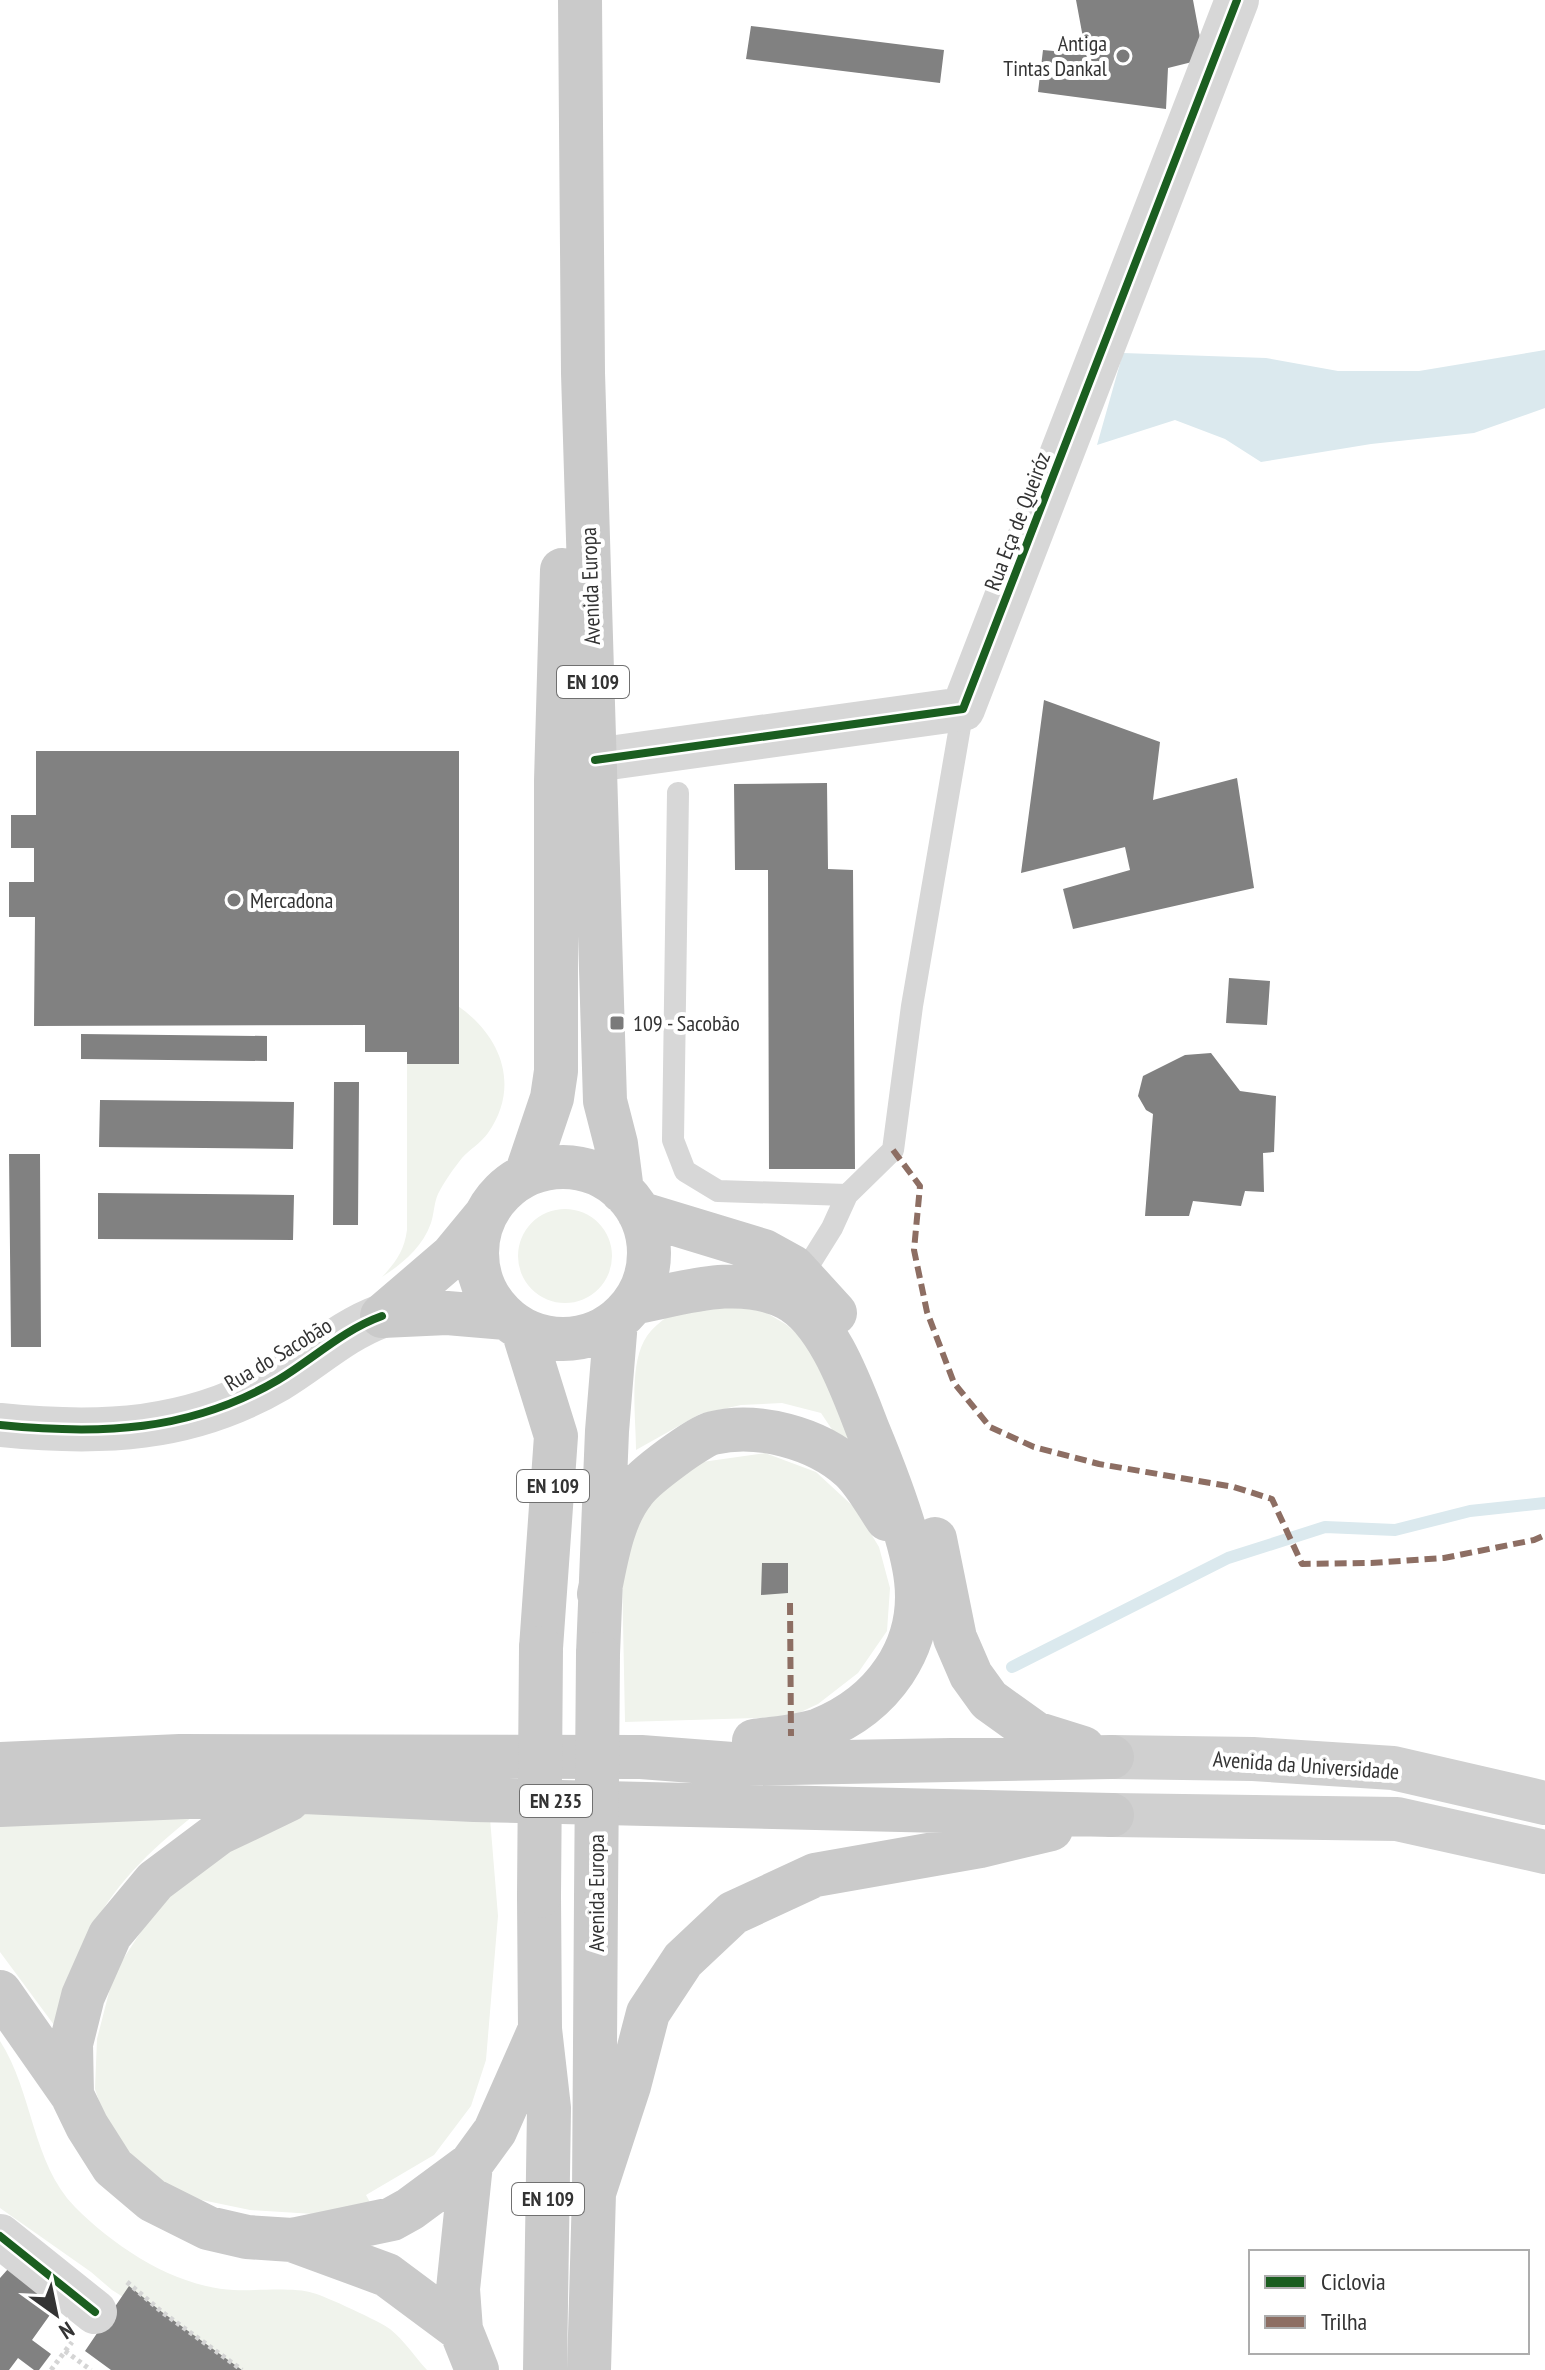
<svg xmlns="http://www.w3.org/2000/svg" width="1545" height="2370" font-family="'PT Sans Narrow',sans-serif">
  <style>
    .green { fill: #f0f3ec }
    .water { fill: #dbe9ee }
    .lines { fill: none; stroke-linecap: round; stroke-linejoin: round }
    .stream { stroke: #dbe9ee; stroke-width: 12 }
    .building { fill: #818181 }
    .path { stroke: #d5d5d5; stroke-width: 5; stroke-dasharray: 4 4; stroke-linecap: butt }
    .lane { stroke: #d7d7d7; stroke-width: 22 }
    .street { stroke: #d7d7d7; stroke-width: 44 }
    .secondary { stroke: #d0d0d0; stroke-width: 44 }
    .primary { stroke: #cacaca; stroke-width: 44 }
    .primary-bridge { stroke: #cacaca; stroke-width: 44 }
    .quiet { stroke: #8d6e63; stroke-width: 6; stroke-dasharray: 12 6; stroke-linecap: butt }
    .cycleway-casing { stroke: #fff; stroke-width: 13 }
    .cycleway { stroke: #1b5e20; stroke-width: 8 }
    .poi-dot { fill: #7a7a7a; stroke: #fff; stroke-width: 3 }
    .labels { text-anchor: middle; stroke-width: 8; stroke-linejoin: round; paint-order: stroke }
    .shield { fill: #fff; stroke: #707070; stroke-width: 2 }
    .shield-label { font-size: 20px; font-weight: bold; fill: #333 }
    .poi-label { font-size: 22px; fill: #333; stroke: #fff; text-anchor: start }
    .street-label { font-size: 22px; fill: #333; stroke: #fff }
  </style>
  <rect width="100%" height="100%" fill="#fff"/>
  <path class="green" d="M458,1006C501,1036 521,1086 488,1133C481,1143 470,1149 462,1158C454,1168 444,1182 438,1194C434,1203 434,1214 431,1223C422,1248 403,1263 382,1277C396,1262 404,1251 407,1230V1064Z
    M518 1256a47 47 0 1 1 94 0a47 47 0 1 1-94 0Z
    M682,1306L760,1309L787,1325L811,1347L858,1436L841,1443L821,1413L782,1403L741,1405L700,1414L636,1450C636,1419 629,1369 644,1341C652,1326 668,1316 682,1306Z
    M765,1453L816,1472L856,1509L879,1547L890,1588L887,1631L858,1673L818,1704L790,1717L625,1722L622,1572L646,1503L702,1462Z
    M489,1806L498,1916L486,2060L471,2106L434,2155L366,2195L372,2206L314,2214L250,2210L192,2198L139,2168L105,2119L95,2089L97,2039L114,1973L165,1895L219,1847L293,1814Z
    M202,1809C157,1844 117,1880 91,1930C76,1959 67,1999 57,2029L0,1952V1819Z
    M0,2041C33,2092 32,2163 75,2207C116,2248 175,2287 234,2290C256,2291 294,2287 313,2293C325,2296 381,2322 390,2329C404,2340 415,2357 427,2370H238L112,2290L91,2272L0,2208Z"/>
  <path class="water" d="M1545,350V408L1474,433L1371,444L1261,462L1225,439L1175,420L1097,445L1123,353L1266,358L1338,371H1419Z"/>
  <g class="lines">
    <path class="stream" d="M1012,1667L1228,1558L1325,1527L1395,1530L1470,1511L1545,1503"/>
  </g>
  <path class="building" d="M1076,0H1193L1204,59L1168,68L1166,109L1038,92L1043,50L1086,54Z
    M751,26L944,50L940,83L746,59Z
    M1044,700L1160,742L1153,800L1237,778L1254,888L1073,929L1063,889L1130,870L1125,847L1021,873Z
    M36,751H459V1064H407V1052H365V1025L34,1026L35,917H9V882H34V848H11V815H36Z
    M827,783L828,869L853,870L855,1169H769L768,870H735L734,784Z
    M1229,978L1270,981L1267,1025L1226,1023Z
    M81,1034L267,1036V1061L81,1059Z
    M1211,1053L1240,1091L1276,1096L1274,1152L1263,1153L1264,1192L1245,1191L1241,1206L1193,1201L1189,1216H1145L1153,1114L1146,1110L1138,1096L1143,1076L1185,1055Z
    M334,1082H359L358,1225H333Z
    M100,1100L294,1102L293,1149L99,1147Z
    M9,1154H40L41,1347H11Z
    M98,1193L294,1195L293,1240L98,1239Z
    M762,1563H788V1593L761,1595Z
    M8,2269L57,2305L32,2340L51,2354L39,2370H34L18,2358L9,2370H0V2278Z
    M129,2286L162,2312L242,2370H111L85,2351Z"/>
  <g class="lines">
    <path class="path" d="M127,2282L162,2312L242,2370
      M65,2351L91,2370
      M51,2370L72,2342"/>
    <path class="lane" d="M678,793L673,1140L685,1171L718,1191L847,1195L893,1150L912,1006L963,709
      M793,1267L812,1260L832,1228L847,1195"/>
    <path class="street" d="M595,760L963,709L1237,0
      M0,1425C100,1435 189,1432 278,1380C313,1359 343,1330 382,1316
      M0,2236L95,2312"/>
    <path class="secondary" d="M1112,1757L1253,1759L1393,1768L1545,1803
      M1112,1815L1397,1819L1545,1852"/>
    <path class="primary" d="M580,0L583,373L605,1101L616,1144L622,1191
      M477 1253a86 86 0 1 1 172 0a86 86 0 1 1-172 0Z
      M526,1175L552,1098L556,1071V781L562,570
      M639,1213L764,1251L793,1267L835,1313
      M633,1303C684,1293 738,1274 787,1298C828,1319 852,1389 868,1430C885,1471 911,1536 916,1580C924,1648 882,1705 819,1730C799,1737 775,1738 754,1741
      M382,1316L452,1256L485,1216
      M382,1316L447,1313L506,1318
      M523,1330L556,1436L541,1648
      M935,1539L955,1638L971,1675L989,1700L1035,1733L1083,1748
      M599,1594C606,1561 612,1518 634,1491C644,1477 697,1437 713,1433C757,1422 817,1438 851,1469C865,1482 876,1503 887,1519
      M598,1654L607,1431L616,1321
      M0,1764L180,1756L641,1757L732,1764L1112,1757
      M0,1805L304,1792L474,1800L1112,1815
      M539,1896L540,2029L549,2108L545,2370
      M0,1992L72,2095L87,2126L113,2167L152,2200L208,2228L247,2237L292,2240L392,2219L410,2209L471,2164L495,2131L540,2029
      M72,2095L71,2044L83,1996L110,1935L155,1881L219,1833L288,1800
      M471,2164L458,2289L461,2330L477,2370
      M594,2193L629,2086L648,2013L683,1960L733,1913L815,1875L980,1846L1051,1829
      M292,2240L387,2275L461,2330
      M589,2370L594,2193L596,1898"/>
    <path class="primary-bridge" d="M539,1896L541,1648
      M596,1898L598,1654"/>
    <path class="quiet" d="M893,1150L920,1186L914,1250L927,1312L954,1383L990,1427L1034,1447L1099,1464L1234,1487L1272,1499L1302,1564L1371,1563L1444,1558L1534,1540L1545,1535
      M790,1603L791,1736"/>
    <defs>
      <path id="cycleway" d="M595,760L963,709L1237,0
        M0,1425C100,1435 189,1432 278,1380C313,1359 343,1330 382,1316
        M0,2236L95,2312"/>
    </defs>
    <use href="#cycleway" class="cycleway-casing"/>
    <use href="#cycleway" class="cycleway"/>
  </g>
  <g class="poi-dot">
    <circle cx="1123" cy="56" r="8"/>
    <circle cx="234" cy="900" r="8"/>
    <rect x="609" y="1015" width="16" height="16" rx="4"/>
  </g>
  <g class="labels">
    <g class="shield">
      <rect x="557" y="666" width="72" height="32" rx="6"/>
      <rect x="517" y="1470" width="72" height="32" rx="6"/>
      <rect x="520" y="1785" width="72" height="32" rx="6"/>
      <rect x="512" y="2183" width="72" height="32" rx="6"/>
    </g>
    <g class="shield-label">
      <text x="593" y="689">EN 109</text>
      <text x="553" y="1493">EN 109</text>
      <text x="556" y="1808">EN 235</text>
      <text x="548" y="2206">EN 109</text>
    </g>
    <g class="poi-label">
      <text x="1107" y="51" text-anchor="end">Antiga<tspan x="1107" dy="25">Tintas Dankal</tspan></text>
      <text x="250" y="908">Mercadona</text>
      <text x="633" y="1031">109 - Sacobão</text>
    </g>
    <g class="street-label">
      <text transform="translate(1017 521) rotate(-69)" y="8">Rua Eça de Queiróz</text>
      <text transform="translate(590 586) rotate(-92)" y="8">Avenida Europa</text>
      <text transform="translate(278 1354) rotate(-31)" y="8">Rua do Sacobão</text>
      <text transform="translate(1306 1765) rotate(4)" y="8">Avenida da Universidade</text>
      <text transform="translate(596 1893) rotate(-90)" y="8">Avenida Europa</text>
    </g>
  </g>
  <rect x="1249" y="2250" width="280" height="104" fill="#ffffff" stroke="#adadad" stroke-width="2"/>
  <rect x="1265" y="2276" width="40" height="12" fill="#1b5e20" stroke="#adadad" stroke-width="2"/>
  <text x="1321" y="2290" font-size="24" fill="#333333">Ciclovia</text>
  <rect x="1265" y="2316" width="40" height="12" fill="#8d6e63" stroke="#adadad" stroke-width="2"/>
  <text x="1321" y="2330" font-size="24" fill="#333333">Trilha</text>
  <g transform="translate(56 2314) rotate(147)" stroke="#ffffff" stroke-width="6" paint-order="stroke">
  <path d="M0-6L14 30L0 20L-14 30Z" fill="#333333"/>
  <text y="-12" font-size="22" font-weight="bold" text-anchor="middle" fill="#333333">N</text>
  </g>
</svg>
